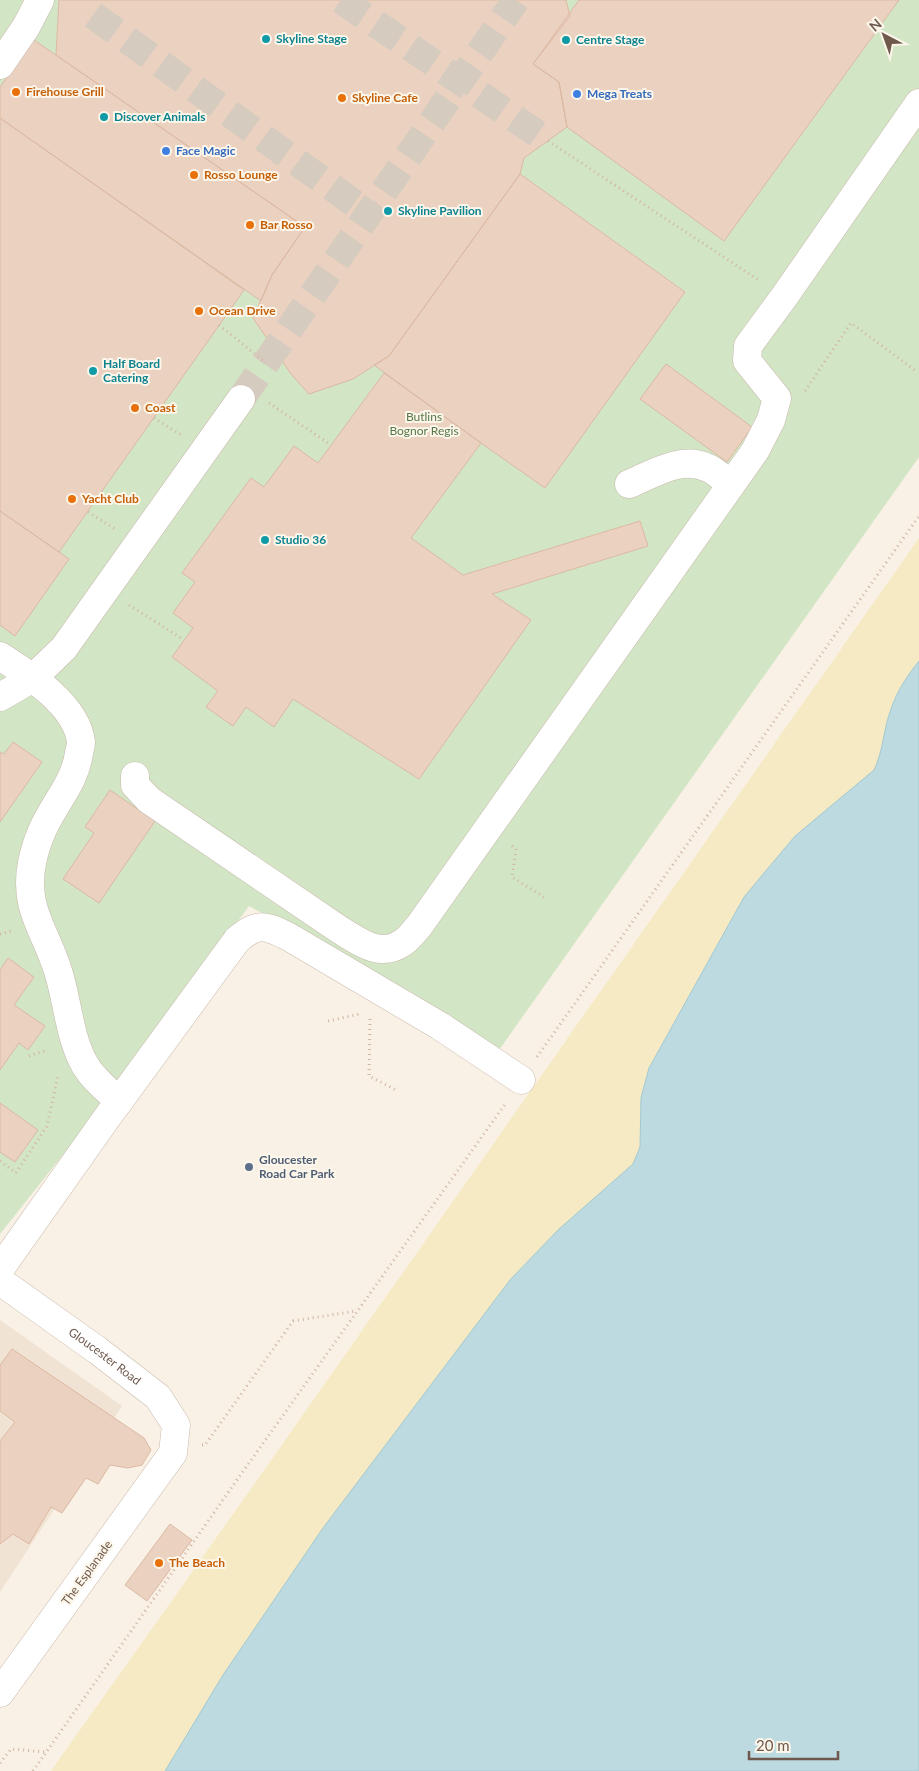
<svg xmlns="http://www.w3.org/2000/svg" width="919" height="1771" font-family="Lato,sans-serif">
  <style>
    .residential { fill: #f0e3d4 }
    .green { fill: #d2e5c5 }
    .sand { fill: #f5eac3 }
    .water { fill: #bcdae0; stroke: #a3c9d1 }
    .building { fill: #ebd1c0; stroke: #dcb9a2 }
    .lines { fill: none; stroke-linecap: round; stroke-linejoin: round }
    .minor-tunnel { stroke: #d6cbbf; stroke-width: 28; stroke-dasharray: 28 14; stroke-linecap: butt }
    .minor-casing { stroke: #c9b9ac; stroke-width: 29 }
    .path { stroke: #d0b5a3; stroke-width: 3; stroke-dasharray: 1 4; stroke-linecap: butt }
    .minor { stroke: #fff; stroke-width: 28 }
    .culture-dot { fill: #0f9aa8; stroke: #fdf6ea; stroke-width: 2 }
    .food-dot { fill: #e8710a; stroke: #fdf6ea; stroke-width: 2 }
    .shop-dot { fill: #3f7fe0; stroke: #fdf6ea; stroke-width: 2 }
    .service-dot { fill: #5c6f8a; stroke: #fdf6ea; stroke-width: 2 }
    .labels { text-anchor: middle; stroke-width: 4; stroke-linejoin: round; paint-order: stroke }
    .culture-label { font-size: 12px; font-weight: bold; fill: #0d838f; stroke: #fdf6ea; text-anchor: start }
    .food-label { font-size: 12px; font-weight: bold; fill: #c56008; stroke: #fdf6ea; text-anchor: start }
    .shop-label { font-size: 12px; font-weight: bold; fill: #366cbe; stroke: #fdf6ea; text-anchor: start }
    .park-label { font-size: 12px; fill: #57794a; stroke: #fdf6ea }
    .service-label { font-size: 12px; font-weight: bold; fill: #4e5e75; stroke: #fdf6ea; text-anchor: start }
    .street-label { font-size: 12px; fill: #6f594d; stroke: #fdf6ea }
  </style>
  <rect width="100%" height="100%" fill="#f9f1e5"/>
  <path class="residential" d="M0,1320L122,1406L0,1592Z"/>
  <path class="green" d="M0,0H919V457L499,1050L448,1015L249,906L111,1094L0,1234Z"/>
  <path class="sand" d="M919,538V1256L640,1771H51L241,1503Z"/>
  <path class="water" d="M919,661V1771H165L223,1675L323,1528L510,1280L558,1230L633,1164L640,1147L641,1098L649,1068L744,897L795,836L874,770C884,749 883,730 891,709C897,691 907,676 919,661Z"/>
  <path class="building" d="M59,0H566L570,16L533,64L559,82L567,127L524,158L520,174L389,356L353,379L309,394L291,374L253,318L272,275L305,227L56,55Z
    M579,0H899L724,241L567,127L559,82L533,64Z
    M34,40L305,227L272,275L261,301L0,118V87Z
    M0,118L244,290L59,552L0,511Z
    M520,174L685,292L545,488L481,443L374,365L389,356Z
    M666,364L752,427L727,462L640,399Z
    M384,373L481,443L411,538L463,575L640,521L648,546L492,594L531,620L419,779L293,699L274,727L246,707L233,726L206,707L218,691L172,657L193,628L173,613L195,582L182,573L251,478L264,487L294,446L318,463Z
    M0,511L69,559L15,636L0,625Z
    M13,742L42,762L0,822V752L4,754Z
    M110,790L155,821L99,903L63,879L94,833L85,827Z
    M8,958L34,977L14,1005L45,1026L28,1050L19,1043L0,1070V970Z
    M0,1103L38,1130L15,1162L0,1152Z
    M12,1349L144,1438L151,1450L142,1465L128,1468L110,1465L98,1484L86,1478L62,1513L51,1507L29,1544L13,1534L0,1544V1441L15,1422L0,1411V1365Z
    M170,1524L192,1540L147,1601L125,1585Z"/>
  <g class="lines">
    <path class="minor-tunnel" d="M341,0L548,141
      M93,15L369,214
      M241,399L516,0"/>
    <defs>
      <g id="minor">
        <path d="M0,65L26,27L40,0"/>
        <path d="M629,484C653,474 682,455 708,468C716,471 723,479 730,484"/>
        <path d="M0,656C28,674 77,705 81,742C81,745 80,749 79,753C75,783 54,803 42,831C38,840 34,853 32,863C23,909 46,931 58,971C68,1002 69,1037 85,1065C92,1077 109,1093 120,1100"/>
        <path d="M0,697L33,678L64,648L241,399"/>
        <path d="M135,776V785L149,800L340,930C360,942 380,958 402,943C408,940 414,931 419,926L755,451L771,420L777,398L747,361L748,346L784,297L919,103"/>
        <path d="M0,1269L106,1119L237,940C258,922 265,925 289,937L440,1026L521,1080"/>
        <path id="s1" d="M0,1281L97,1350L158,1397L176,1425L173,1453L0,1693"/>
      </g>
    </defs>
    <use href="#minor" class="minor-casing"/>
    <path class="path" d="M548,141L760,281
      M219,325L266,363
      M805,391L851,323L916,371
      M269,403L331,445
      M154,418L181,435
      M88,512L115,529
      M129,605L184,640
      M512,846L516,849L512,877L544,897
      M0,934L11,931
      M370,1019L369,1076L396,1090
      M328,1021L360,1014
      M29,1056L47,1050
      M537,1057L919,516
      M0,1161L16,1173L47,1126L58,1076
      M202,1445H205L293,1321L356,1311
      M0,1763L11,1749L46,1752
      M33,1771L239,1477L506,1103"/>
    <use href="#minor" class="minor"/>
  </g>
  <g class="culture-dot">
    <circle cx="266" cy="39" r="5"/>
    <circle cx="566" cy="40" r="5"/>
    <circle cx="104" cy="117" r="5"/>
    <circle cx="388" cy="211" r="5"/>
    <circle cx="93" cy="371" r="5"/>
    <circle cx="265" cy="540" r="5"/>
  </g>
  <g class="food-dot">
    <circle cx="16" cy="92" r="5"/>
    <circle cx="342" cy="98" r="5"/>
    <circle cx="194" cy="175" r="5"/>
    <circle cx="250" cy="225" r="5"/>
    <circle cx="199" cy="311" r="5"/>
    <circle cx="135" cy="408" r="5"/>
    <circle cx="72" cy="499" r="5"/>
    <circle cx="159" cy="1563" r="5"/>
  </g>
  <g class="shop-dot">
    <circle cx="577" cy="94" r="5"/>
    <circle cx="166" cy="151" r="5"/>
  </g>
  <circle class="service-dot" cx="249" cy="1167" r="5"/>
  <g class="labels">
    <g class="culture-label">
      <text x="276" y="43">Skyline Stage</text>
      <text x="576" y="44">Centre Stage</text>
      <text x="114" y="121">Discover Animals</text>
      <text x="398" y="215">Skyline Pavilion</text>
      <text x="103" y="368">Half Board<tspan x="103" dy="14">Catering</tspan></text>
      <text x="275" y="544">Studio 36</text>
    </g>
    <g class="food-label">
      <text x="26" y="96">Firehouse Grill</text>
      <text x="352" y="102">Skyline Cafe</text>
      <text x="204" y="179">Rosso Lounge</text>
      <text x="260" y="229">Bar Rosso</text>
      <text x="209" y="315">Ocean Drive</text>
      <text x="145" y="412">Coast</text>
      <text x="82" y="503">Yacht Club</text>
      <text x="169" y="1567">The Beach</text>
    </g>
    <g class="shop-label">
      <text x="587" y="98">Mega Treats</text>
      <text x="176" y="155">Face Magic</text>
    </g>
    <g class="park-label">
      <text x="424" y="421">Butlins<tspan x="424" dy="14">Bognor Regis</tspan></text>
    </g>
    <g class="service-label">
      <text x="259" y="1164">Gloucester<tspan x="259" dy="14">Road Car Park</tspan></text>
    </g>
    <g class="street-label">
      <text dy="4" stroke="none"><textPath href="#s1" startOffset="129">Gloucester Road</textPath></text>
      <text transform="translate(87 1573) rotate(-54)" y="4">The Esplanade</text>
    </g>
  </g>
  <g transform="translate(884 35) rotate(319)" stroke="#fdf6ea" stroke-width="4" paint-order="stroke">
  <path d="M0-4L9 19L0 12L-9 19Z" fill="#6f594d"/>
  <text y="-8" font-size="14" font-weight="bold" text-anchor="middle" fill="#6f594d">N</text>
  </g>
  <path d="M749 1751v8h89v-8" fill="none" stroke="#6f594d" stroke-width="2.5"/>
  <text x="756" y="1751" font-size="15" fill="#6f594d" stroke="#fdf6ea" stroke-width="4" paint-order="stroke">20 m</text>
</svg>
